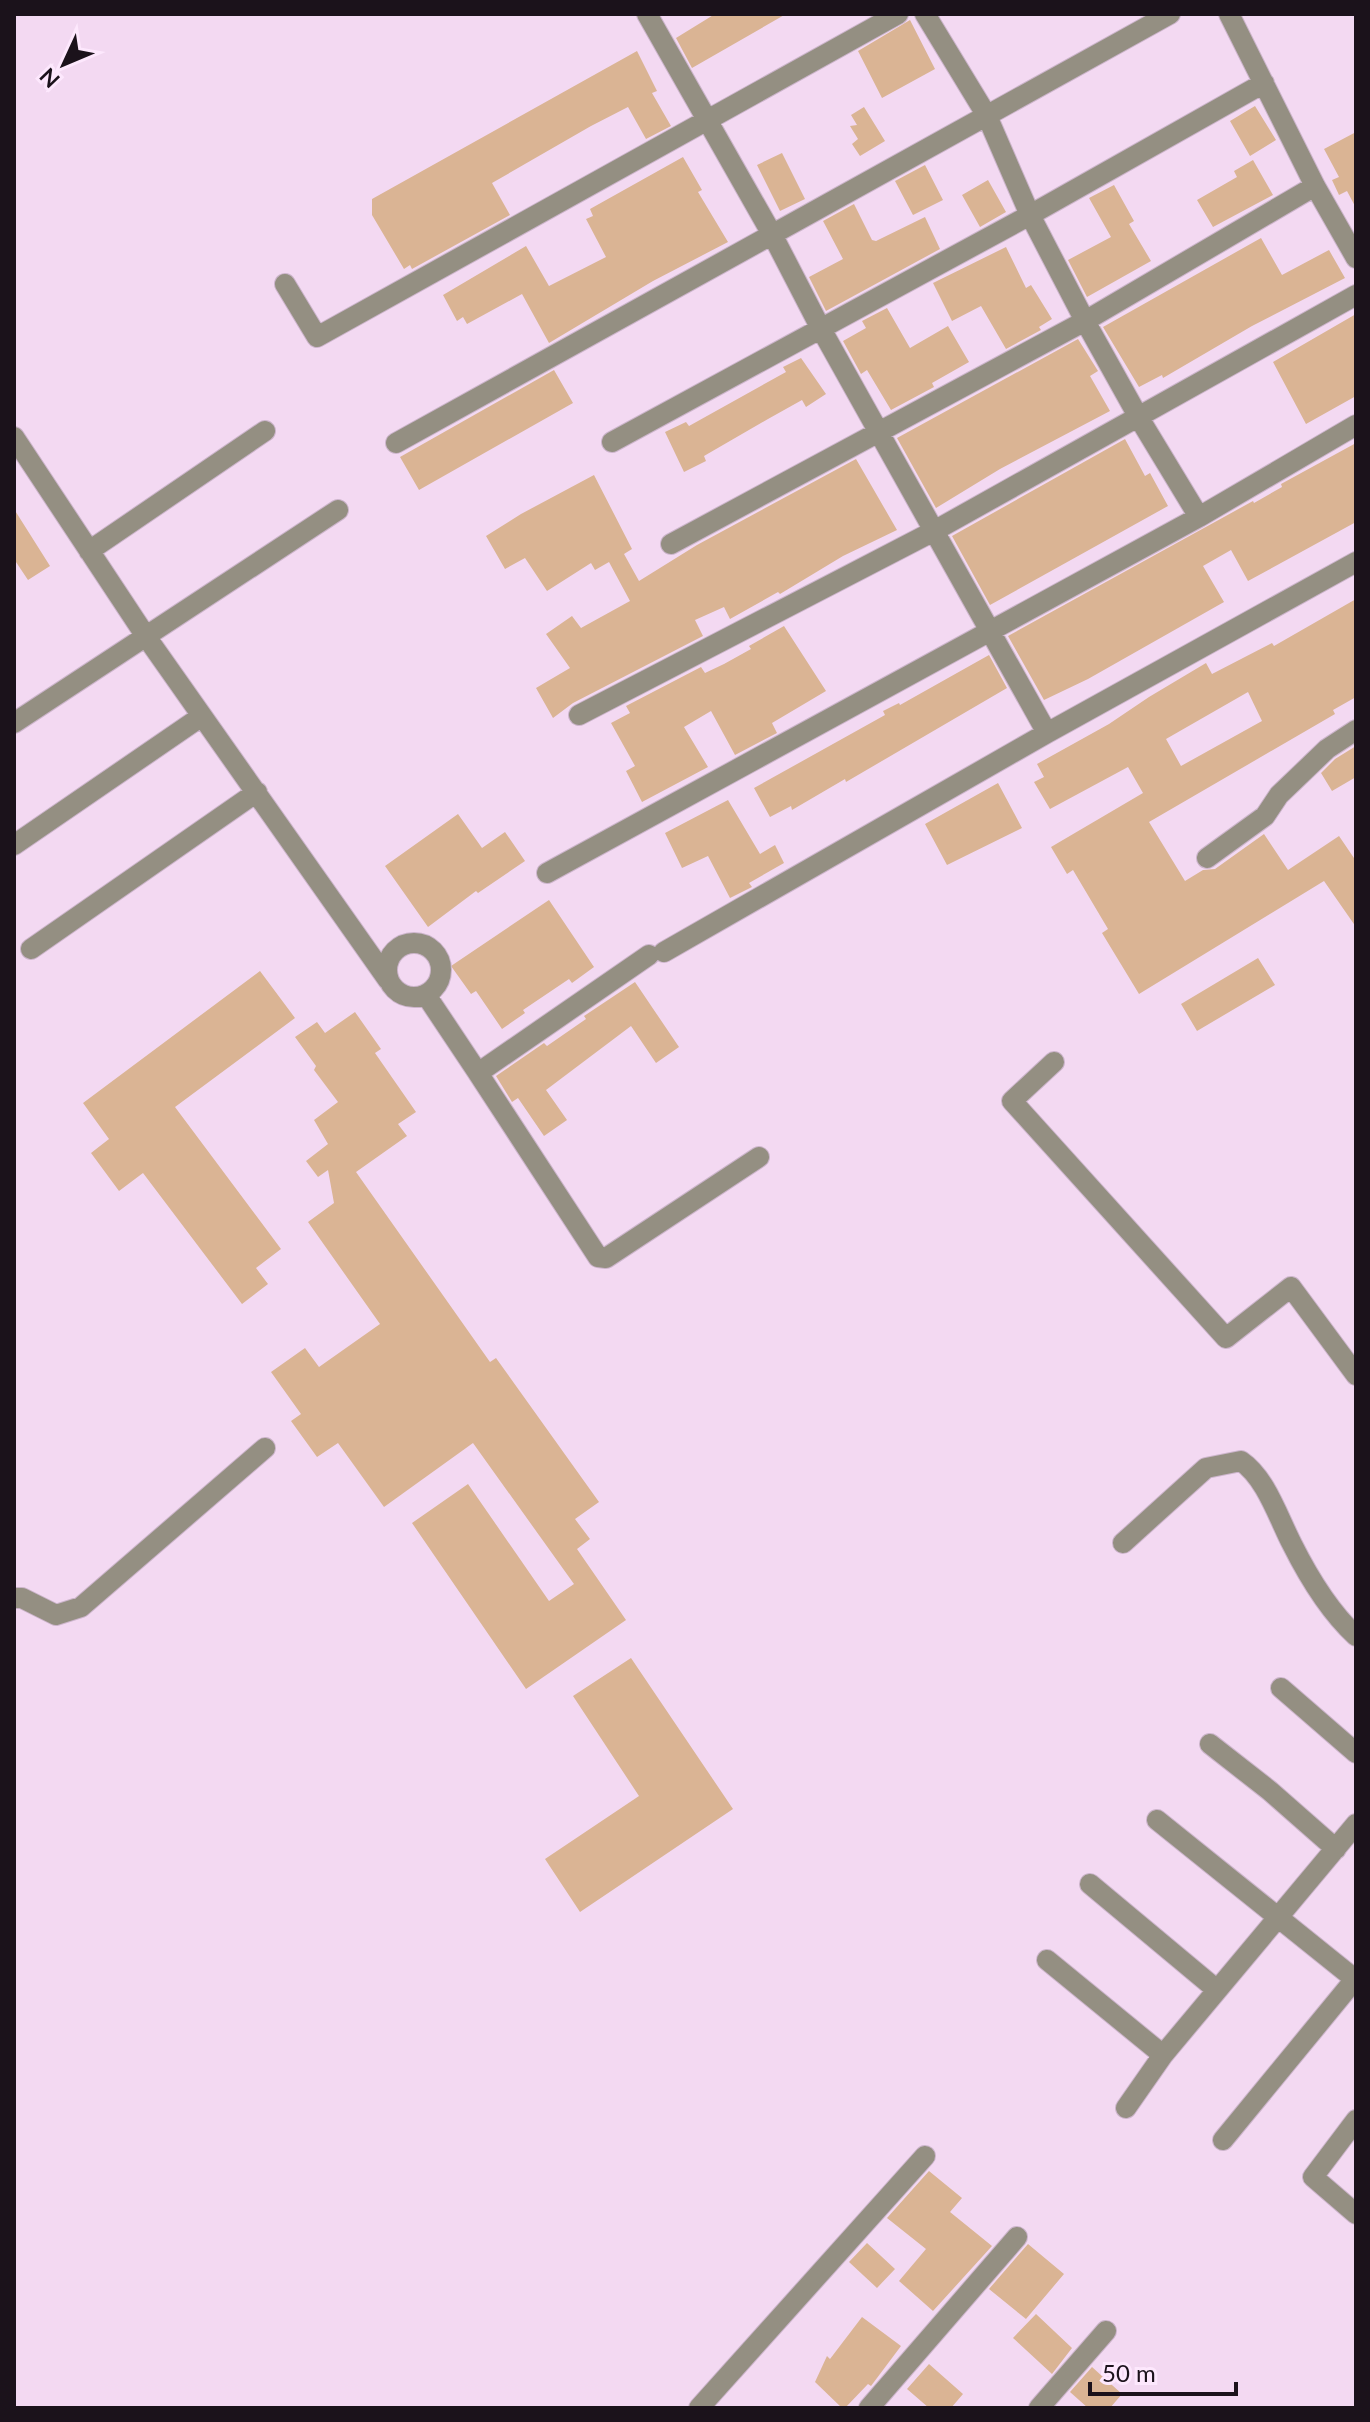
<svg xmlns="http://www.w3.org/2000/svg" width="1370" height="2422" font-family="Lato,sans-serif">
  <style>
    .building { fill: #dab494; fill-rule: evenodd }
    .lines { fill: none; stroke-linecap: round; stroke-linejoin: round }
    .street-casing { stroke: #ccb5cb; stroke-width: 22 }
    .street { stroke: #948f82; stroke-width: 20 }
  </style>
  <rect width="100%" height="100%" fill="#f3d9f2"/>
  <path class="building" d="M715,14H786L692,68L676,38Z
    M910,20L935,69L882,98L858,51Z
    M637,51L657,91L652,93L671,126L646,139L628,107L591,126L492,183L510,215L412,269L410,265L404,269L372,215V199Z
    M1255,106L1276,140L1250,156L1230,121Z
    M864,107L885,141L860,156L852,144L858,139L850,126L857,125L851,115Z
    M1356,132V208L1347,191L1339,195L1332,180L1339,177L1324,149Z
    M782,153L805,199L780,211L757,165Z
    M683,157L702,190L698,192L728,242L653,281L549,343L522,294L467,324L463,317L457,321L443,295L526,246L549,286L606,257L586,219L593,216L590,209Z
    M1253,160L1273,195L1213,227L1197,200L1237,177L1234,171Z
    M925,165L943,200L913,215L895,181Z
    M988,180L1006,212L980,227L962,195Z
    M1114,185L1134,221L1129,224L1151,261L1087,297L1068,260L1111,237L1089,198Z
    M854,204L872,240L876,241L925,217L940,249L826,311L809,277L843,259L823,221Z
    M1261,238L1282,275L1329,250L1345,278L1252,326L1163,378L1162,375L1139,387L1103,327Z
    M1006,247L1026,288L1031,285L1052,319L1039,327L1041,330L1006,349L981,306L952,321L933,283Z
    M887,308L910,348L948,326L969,362L932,383L934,387L891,410L867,370L861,374L843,341L866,328L862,321Z
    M1356,314V396L1306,424L1273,362Z
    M1078,339L1098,371L1090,376L1110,411L1000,469L936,508L897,438Z
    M801,358L826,394L806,407L802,400L768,419L704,456L706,461L684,472L665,432L686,422L689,426L786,372L783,367Z
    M554,370L573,403L419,490L400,457Z
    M1125,439L1145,476L1150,473L1168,506L990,605L952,536Z
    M1356,443V522L1248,581L1231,550L1203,566L1224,602L1088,679L1044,700L1008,636L1253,501L1254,503L1282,487L1281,484Z
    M856,459L897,530L843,556L780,594L778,592L730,619L724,607L695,620L703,636L573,703L553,718L536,688L570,668L546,634L572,616L581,628L630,601L609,562L595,570L591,563L547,591L525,558L505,569L486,536L521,514L594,475L632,549L624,554L639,581L697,545Z
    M14,509L50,566L28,580L14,559Z
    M1356,599V697L1333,710L1335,714L1149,822L1185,881L1203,870L1215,869L1264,834L1288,870L1339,836L1356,861V927L1324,881L1139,994L1102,933L1108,929L1073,870L1067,874L1051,847L1143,793L1128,767L1050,809L1034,782L1044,777L1037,764L1109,724L1149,697L1206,663L1212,674L1272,643L1274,646ZM1248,692L1262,721L1181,766L1166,739Z
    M784,626L826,691L772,723L777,733L735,755L711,711L684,727L708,767L642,802L626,771L635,766L611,723L630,713L626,706L701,667L705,673L724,664L751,649L749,646Z
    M989,655L1007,688L846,782L845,779L792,810L791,806L770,817L754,788L885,715L883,711L899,703L900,705Z
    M1356,746V777L1332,791L1321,773L1335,759Z
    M998,783L1022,828L947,865L925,824Z
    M728,800L760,854L775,845L784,863L749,883L752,887L730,898L708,856L682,868L665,833Z
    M458,814L482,848L505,832L525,861L478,893L476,891L428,927L385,866Z
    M549,900L594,967L572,983L569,979L523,1010L525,1013L502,1029L476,991L471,994L451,966Z
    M1258,958L1275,985L1197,1031L1181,1004Z
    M260,971L295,1018L175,1107L281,1249L256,1268L268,1284L242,1304L143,1173L119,1191L91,1153L109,1139L83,1103Z
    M635,982L679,1047L656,1063L631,1026L546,1090L567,1120L544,1136L518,1098L512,1102L496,1076L544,1043L547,1046L586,1019L584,1016Z
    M355,1012L381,1049L375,1053L416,1112L398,1124L407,1136L356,1172L490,1362L496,1358L599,1502L575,1519L590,1539L577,1549L626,1620L526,1689L412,1523L468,1484L549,1601L574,1584L473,1443L384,1507L338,1443L317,1457L291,1421L301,1414L271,1372L305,1348L319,1367L380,1324L308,1222L334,1203L328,1170L318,1177L306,1161L328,1144L314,1120L338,1102L314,1070L316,1066L295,1037L317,1022L325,1033Z
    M631,1658L733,1809L580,1912L545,1859L639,1796L573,1696Z
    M929,2171L962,2198L950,2212L992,2246L933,2311L899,2281L926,2249L887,2218Z
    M867,2243L895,2269L877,2288L849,2262Z
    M1028,2244L1064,2274L1026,2319L989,2289Z
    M1036,2314L1072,2348L1052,2374L1013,2338Z
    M862,2317L901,2346L871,2386L868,2384L845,2408H842L815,2382L827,2356L830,2359Z
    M929,2364L963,2394L951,2408H929L907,2389Z
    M1092,2367L1122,2394L1110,2408H1088L1070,2392Z"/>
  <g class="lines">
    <defs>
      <path id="street" d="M647,14L773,236L820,327L1047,733
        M925,14L987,116L1030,215L1085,321L1139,418L1199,517
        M1229,14L1315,186L1356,258
        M285,284L317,337L898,14
        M14,437L145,635L388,980
        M612,442L1030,215L1264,83
        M396,443L1170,14
        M671,544L1085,321L1315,186
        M89,551L265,431
        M579,715L934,531L1356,295
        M14,723L338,510
        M14,845L202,716
        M1207,858L1265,816L1279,795L1327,749L1356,730
        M547,873L1199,517L1356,425
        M387 970a27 27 0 1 1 54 0a27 27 0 1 1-54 0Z
        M31,949L257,792
        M664,952L1047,733L1356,562
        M426,995L478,1073L649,955
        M1054,1062L1012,1101L1226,1338L1291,1287L1356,1375
        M478,1073L598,1257L606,1258L759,1157
        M1123,1543L1206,1468L1241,1461C1266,1478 1278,1517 1292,1544C1308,1576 1330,1612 1356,1636
        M14,1598H22L56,1615L81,1607L265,1448
        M1281,1688L1356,1753
        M1210,1744L1270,1791L1336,1849
        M1157,1820L1356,1980
        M1090,1884L1217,1990
        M1047,1960L1163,2055
        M1126,2108L1163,2055L1356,1824
        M1356,2120L1313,2177L1356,2214
        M1223,2140L1356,1978
        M699,2408L925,2156
        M869,2408L1017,2237
        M1039,2408L1106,2331"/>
    </defs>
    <use href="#street" class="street-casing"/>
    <use href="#street" class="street"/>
  </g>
  <rect width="1370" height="2422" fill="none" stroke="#1b121b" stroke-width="32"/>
  <g transform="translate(64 64) rotate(226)" stroke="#fde8fd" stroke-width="6" paint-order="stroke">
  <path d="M0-6L14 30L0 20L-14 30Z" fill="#1b121b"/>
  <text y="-12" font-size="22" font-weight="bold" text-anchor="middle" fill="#1b121b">N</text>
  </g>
  <path d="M1090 2382v12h146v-12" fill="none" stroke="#1b121b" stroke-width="4"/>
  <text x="1102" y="2382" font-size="24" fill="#1b121b" stroke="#fde8fd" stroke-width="6" paint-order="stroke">50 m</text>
</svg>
